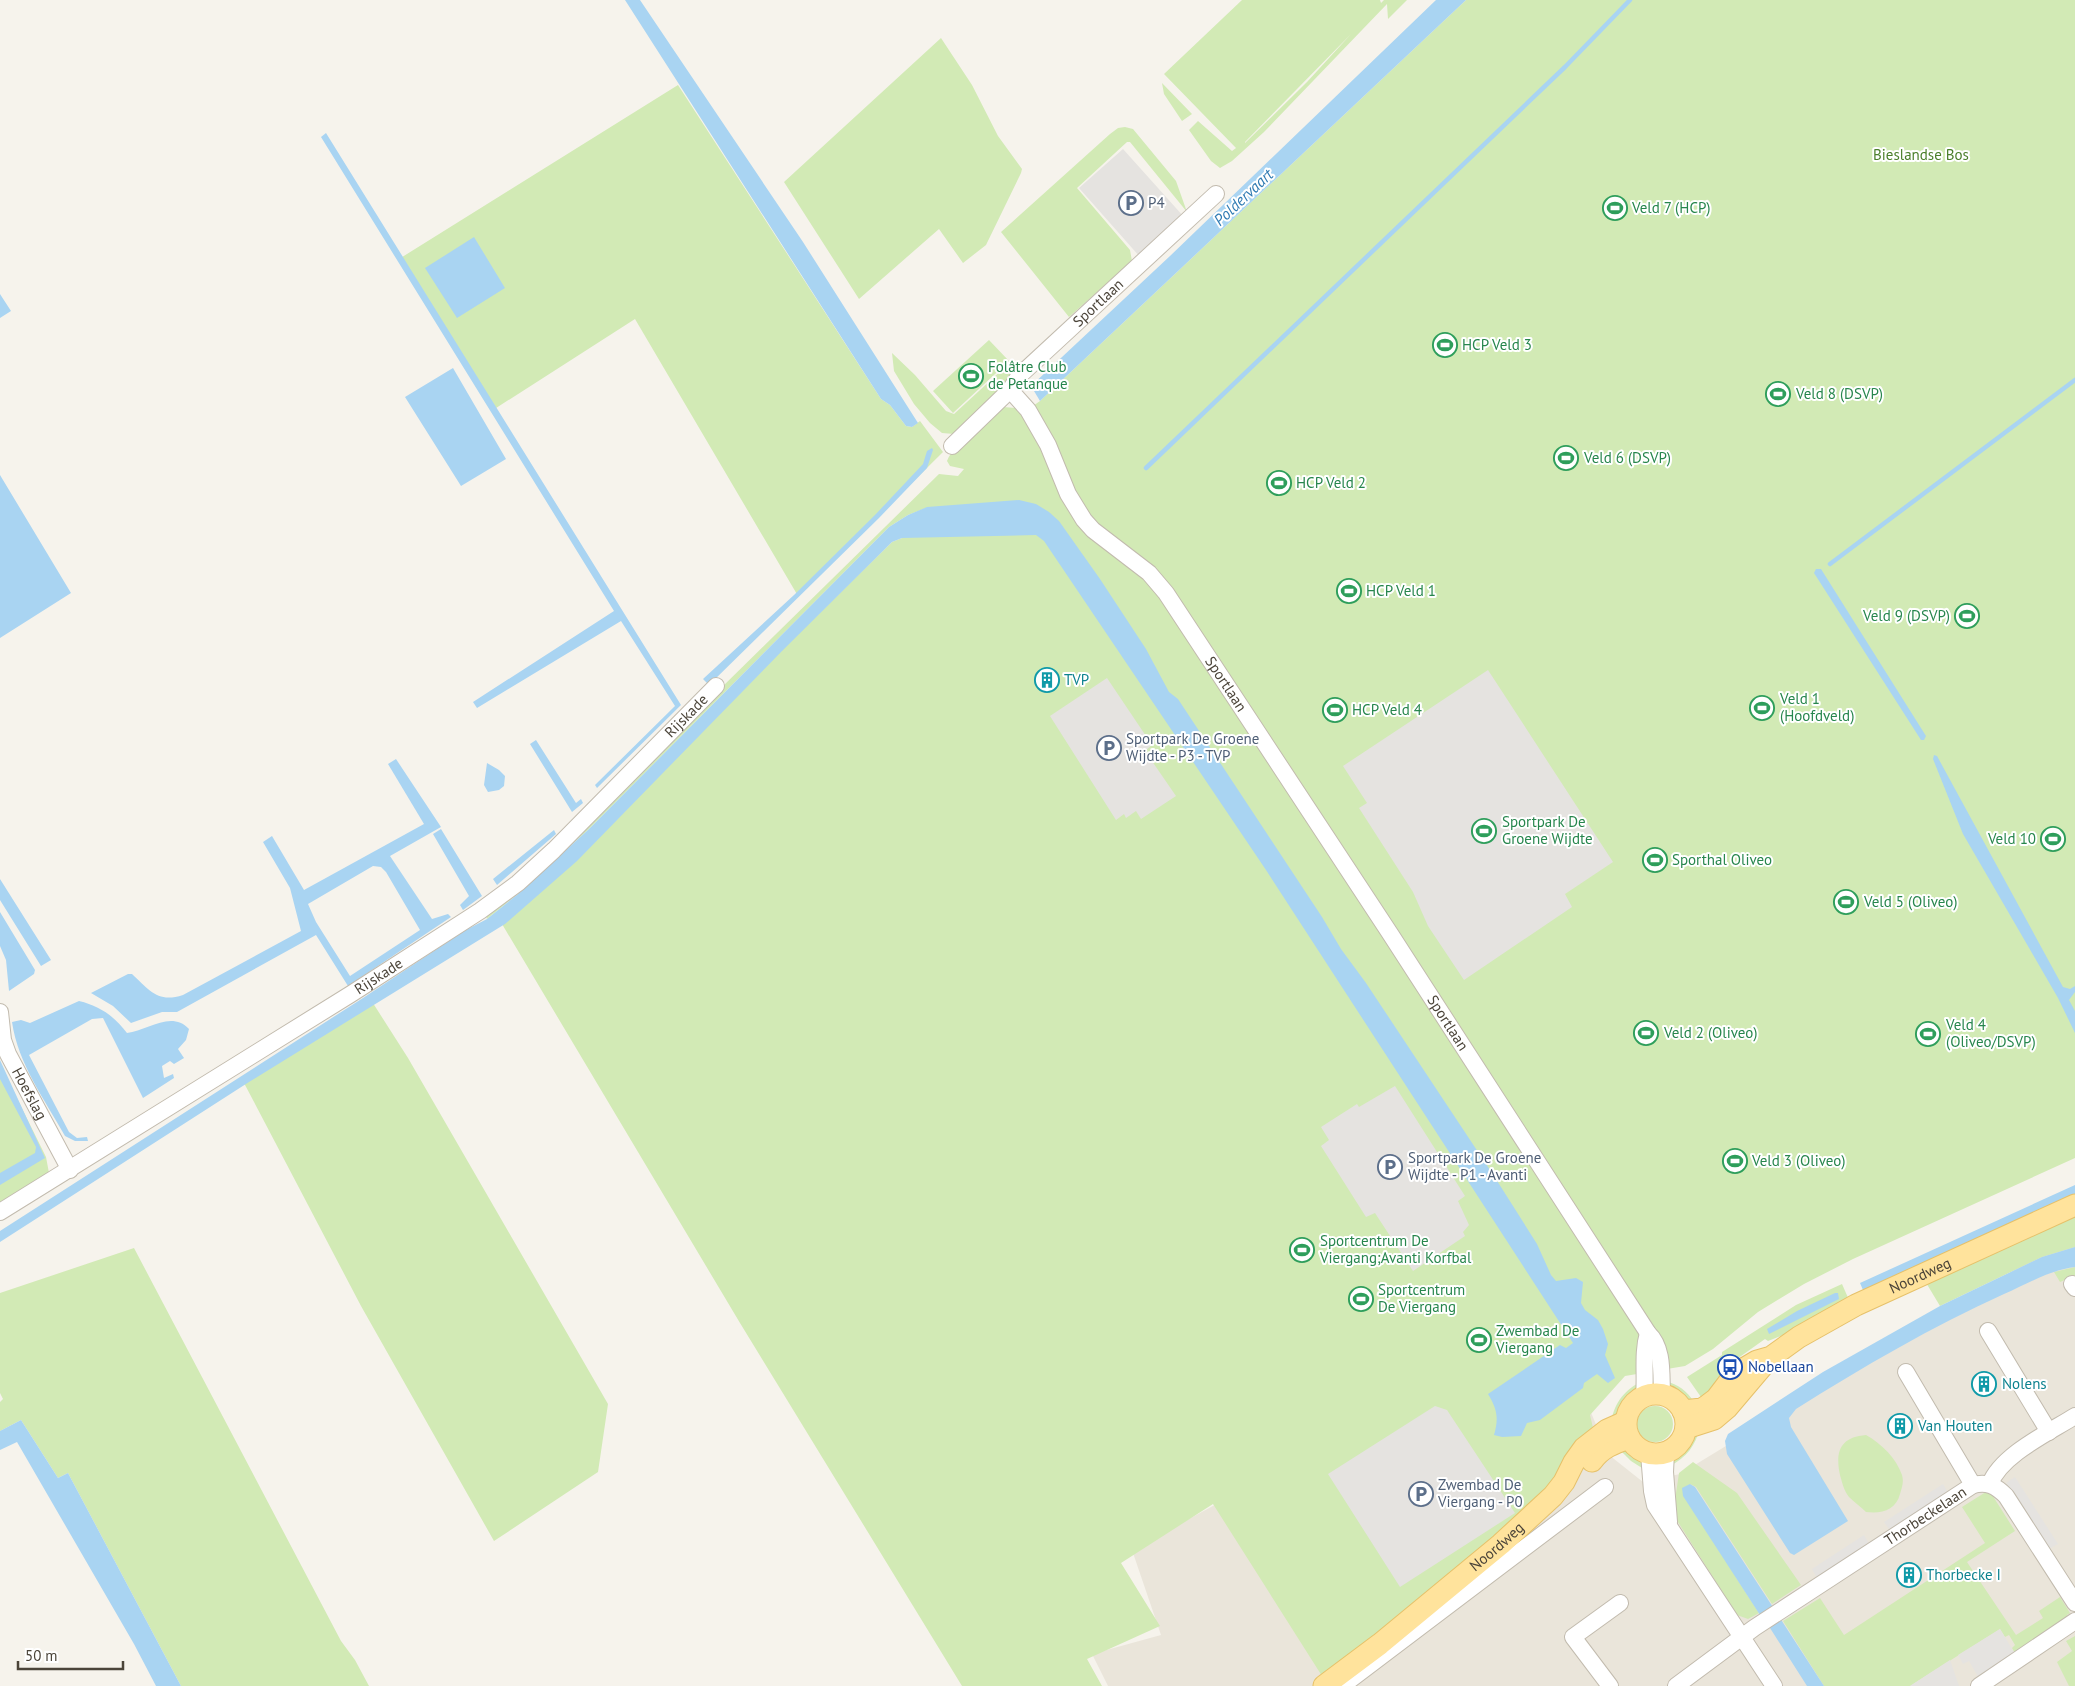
<svg xmlns="http://www.w3.org/2000/svg" width="2075" height="1686" font-family="'PT Sans',sans-serif">
  <style>
    .residential { fill: #eae5da }
    .green { fill: #d2eab5; fill-rule: evenodd }
    .parking { fill: #e5e3e0 }
    .water { fill: #a9d4f2; fill-rule: evenodd }
    .lines { fill: none; stroke-linecap: round; stroke-linejoin: round }
    .stream { stroke: #a9d4f2; stroke-width: 4.5 }
    .minor-casing { stroke: #c2bbae; stroke-width: 18 }
    .major-casing { stroke: #e6c16a; stroke-width: 23 }
    .minor { stroke: #fff; stroke-width: 16 }
    .major { stroke: #ffe39c; stroke-width: 21 }
    .labels { text-anchor: middle; stroke-width: 4; stroke-linejoin: round; paint-order: stroke }
    .park-label { font-size: 15px; fill: #4a7f2a; stroke: #fff }
    .service-label { font-size: 15px; fill: #4e5e75; stroke: #fff; text-anchor: start }
    .leisure-label { font-size: 15px; fill: #27864d; stroke: #fff; text-anchor: start }
    .street-label { font-size: 15px; fill: #4b4439; stroke: #fff }
    .culture-label { font-size: 15px; fill: #0d838f; stroke: #fff; text-anchor: start }
    .transit-label { font-size: 15px; fill: #164399; stroke: #fff; text-anchor: start }
    .water-label { font-size: 16px; font-style: italic; fill: #2e7ab2; stroke: #fff }
  </style>
  <rect width="100%" height="100%" fill="#f6f3ec"/>
  <path class="residential" d="M2075,1233V1686H1108L1092,1654L1161,1635L1132,1550L1222,1501L1558,1335L1609,1455L1643,1482L1680,1474Z"/>
  <path class="green" d="M1242,0H1380L1381,3L1384,0H1407L1388,19L1387,4L1264,132L1232,161L1220,168L1211,161L1189,130L1198,121L1232,151L1236,148L1164,74ZM1351,34L1307,82L1245,143V142Z
    M1466,0H2075V1158L1853,1259L1804,1284L1758,1312L1713,1349L1685,1366L1625,1376L1590,1415L1594,1432L1552,1487L1435,1587L1322,1676L1213,1504L1121,1563L1160,1626L1087,1659L1102,1686H962L740,1323L502,924L892,542L902,538L926,508L908,515L889,527L589,829L518,894L487,919L484,911L549,857L939,474L958,476L964,469L950,466L947,461C955,441 987,421 1003,407L1016,408L1023,413L1040,401Z
    M941,38L972,85L998,136L1022,169L1021,173L986,245L963,263L939,229L859,299L784,182Z
    M1162,83L1192,114L1182,121L1164,94Z
    M678,85L881,399L890,405L906,426L912,427L920,421L943,452L798,596L635,319L493,410L399,259Z
    M1125,127L1133,129L1176,181L1187,212L1130,142H1127L1077,188L1130,250L1132,261L1069,317L1001,232L1110,134L1118,128Z
    M989,340L1009,361L953,413L933,391Z
    M892,353L915,375L946,411L954,414L1005,367L1013,375L988,404L954,434L942,433L930,423L914,404L894,371Z
    M371,1000L408,1058L608,1404L598,1472L494,1541L361,1306L244,1083Z
    M0,1064L46,1157L49,1173L0,1202Z
    M2075,1214V1247L2042,1257L1940,1306L1925,1281Z
    M134,1248L341,1641L355,1660L369,1686H181L68,1473L58,1478L21,1420L0,1431V1402L3,1399L0,1393V1293Z
    M2075,1267V1276L2060,1282L2054,1272Z
    M1842,1284L1849,1300L1798,1329L1768,1341L1765,1339L1727,1366L1729,1371L1703,1400L1687,1377L1722,1355V1352L1796,1305Z
    M1642,1381C1637,1393 1624,1417 1611,1422C1615,1401 1625,1390 1642,1381Z
    M1665,1381C1679,1385 1686,1390 1694,1402C1680,1402 1671,1394 1665,1381Z
    M1637 1424a18 18 0 1 1 36 0a18 18 0 1 1-36 0Z
    M1700,1428C1695,1446 1687,1457 1670,1466C1673,1450 1688,1437 1700,1428Z
    M1866,1435C1882,1444 1896,1458 1902,1475C1904,1482 1902,1487 1900,1494C1896,1510 1882,1514 1866,1512C1861,1507 1854,1502 1849,1497C1844,1491 1842,1482 1840,1475C1835,1452 1840,1437 1866,1435Z
    M1628,1447C1638,1452 1642,1457 1642,1468L1631,1461L1618,1448Z
    M1693,1462L1737,1493L1801,1585L1772,1604L1696,1487L1690,1484L1737,1579L1759,1613L1748,1619L1737,1615L1676,1519L1674,1507L1679,1473Z
    M1989,1490L2015,1531L1967,1562L2016,1635L2043,1618L2039,1611L2060,1597L2070,1613L2067,1615L2071,1622L2017,1657L2012,1648L2015,1645L2009,1635L2005,1637L2000,1629L1910,1686H1824L1783,1621L1820,1598L1844,1635L1985,1543L1962,1507Z
    M2075,1636V1686H2069L2057,1662L2072,1651L2066,1641Z"/>
  <path class="parking" d="M1123,149L1184,217L1140,257L1079,188Z
    M1488,670L1613,862L1565,894L1572,907L1464,980L1428,926L1413,892L1359,808L1367,803L1343,766Z
    M1107,678L1152,745L1145,751L1176,796L1141,819L1136,811L1126,818L1124,814L1116,820L1050,716Z
    M1395,1086L1465,1196L1458,1201L1469,1225L1463,1232L1465,1236L1413,1271L1375,1213L1366,1217L1321,1146L1329,1140L1321,1127L1357,1104L1359,1107Z
    M1435,1406L1447,1410L1515,1513L1400,1587L1328,1474Z
    M2015,1477L2058,1544L2049,1549L2006,1483Z
    M1943,1484L1949,1494L1891,1532L1884,1522Z
    M1864,1535L1870,1545L1818,1580L1812,1569Z
    M2000,1629L2017,1657L1980,1680L1969,1661L1963,1664L1958,1655Z
    M1950,1660L1959,1686H1910L1933,1671Z"/>
  <path class="water" d="M625,0H640L803,242L918,423L912,427L906,426L890,405L881,399Z
    M1436,0H1466L1040,401L1031,386L1170,256Z
    M326,133L681,705L597,788L595,785L675,706L621,621L477,708L473,702L614,611L321,137Z
    M474,237L505,288L457,318L425,268Z
    M0,294L11,311L0,318Z
    M453,368L506,459L461,486L405,397Z
    M932,448L933,450L927,468L879,518L709,685L703,679L794,595L875,515L923,464L927,451Z
    M0,475L71,593L0,638Z
    M1019,500L1036,504L1049,512L1059,521L1100,579L1146,649L1169,692L1178,699L1322,917L1341,949L1366,983L1494,1176L1537,1244L1551,1275L1556,1281L1576,1278L1583,1282L1581,1303L1585,1310L1598,1320L1603,1329L1608,1344L1605,1355L1615,1378L1608,1383L1597,1374L1584,1383L1583,1388L1540,1420L1527,1423L1521,1436L1502,1437L1494,1435C1499,1418 1497,1409 1488,1394L1560,1345L1566,1348L1573,1343L1266,870L1044,541L1036,535L902,538L892,542L782,651L577,861L505,924L249,1082L0,1242V1231L363,998L464,931L487,919L518,894L589,829L889,527L908,515L927,507Z
    M1816,569H1821L1926,736L1924,740H1921L1814,573Z
    M536,740L576,803L581,799L583,803L572,812L530,744Z
    M1934,755L1937,756L2063,987L2070,989L2075,986V992L2069,1000L2075,1011V1033L2058,998L1963,834L1933,759Z
    M396,759L441,827L390,856L432,919L448,914L451,917L348,986L316,935L177,1012H162L131,1023L113,1006L91,993L128,974H132C150,991 158,1003 183,995L301,931L290,888L263,842L272,836L304,890L424,824L388,764ZM373,866L381,867L386,872L420,930L350,976L316,922L308,904Z
    M487,763L499,770L505,776L504,786L499,790L488,792L484,785Z
    M441,829L482,896L463,910L460,905L469,896L433,834Z
    M554,830L556,834L497,885L493,879Z
    M0,879L51,960L41,966L0,900Z
    M0,912L35,970L34,974L9,991L6,960L0,946Z
    M79,1001C100,1006 114,1016 127,1033C147,1031 171,1010 189,1029L186,1040L178,1049L184,1058L174,1064L170,1061L162,1066L164,1078L173,1074L174,1078L143,1098L103,1018L92,1019L29,1055L69,1132L77,1138L87,1137L88,1141H75L65,1136C45,1100 18,1064 12,1022L21,1020L30,1023Z
    M0,1060L45,1158L0,1185V1173L35,1153L36,1147L0,1079Z
    M2075,1185V1196L1863,1290L1860,1283Z
    M2075,1247V1267C2050,1270 2027,1284 2004,1294C1931,1327 1863,1367 1796,1409L1789,1418L1791,1427L1848,1521L1794,1555L1790,1553L1727,1454L1725,1441L1728,1434L1823,1372L1940,1306L2042,1257Z
    M1835,1293H1838L1839,1299L1769,1334L1767,1329L1797,1311Z
    M21,1420L58,1478L68,1473L181,1686H156L134,1644L17,1442L0,1450V1431Z
    M1690,1484L1695,1487L1824,1686H1807L1770,1628L1760,1615L1683,1496L1682,1488Z"/>
  <g class="lines">
    <path class="stream" d="M1146,468L1565,67L1630,0
      M1830,564L2075,380"/>
    <defs>
      <g id="minor">
        <path id="s1" d="M1010,390L1028,410L1048,445L1068,494L1084,520L1093,530L1149,573L1166,593L1391,935L1648,1333C1664,1348 1661,1374 1662,1394"/>
        <path id="s2" d="M952,446L1010,390L1019,376L1216,194"/>
        <path id="s3" d="M0,1012L3,1040L8,1054L70,1170"/>
        <path id="s4" d="M0,1212L351,994L480,911L518,883L554,850L716,686"/>
        <path d="M2072,1284L2075,1288"/>
        <path d="M1988,1331L2049,1432"/>
        <path d="M1906,1372L1973,1485"/>
        <path d="M1644,1396C1646,1375 1642,1353 1648,1333"/>
        <path d="M1666,1452L1665,1472L1669,1522"/>
        <path d="M1649,1453L1652,1491L1655,1505L1774,1686"/>
        <path d="M1990,1484C2001,1455 2048,1433 2075,1416"/>
        <path d="M1342,1686L1605,1487"/>
        <path d="M1610,1686L1573,1637L1620,1603"/>
        <path id="s5" d="M1676,1686L1754,1628L1973,1485C1987,1481 1996,1486 2006,1496L2075,1603"/>
        <path d="M1979,1686L2075,1621"/>
      </g>
      <g id="major">
        <circle cx="1656" cy="1424" r="30"/>
        <path id="s6" d="M1683,1411L1702,1409L1708,1405L1716,1399L1735,1374L1757,1361L1771,1357L1799,1337L1856,1305L2075,1205"/>
        <path d="M1686,1428L1714,1419L1727,1408L1766,1362"/>
        <path d="M1592,1461C1601,1448 1614,1443 1629,1438"/>
        <path id="s7" d="M1324,1686L1380,1644L1501,1544L1553,1496L1564,1482L1574,1462L1584,1448L1607,1430L1625,1422"/>
      </g>
    </defs>
    <use href="#minor" class="minor-casing"/>
    <use href="#major" class="major-casing"/>
    <use href="#minor" class="minor"/>
    <use href="#major" class="major"/>
  </g>
  <defs>
    <symbol id="parking-ring" viewBox="-11 -11 22 22"><circle r="9.5" fill="#fff" stroke="#5c6f8a" stroke-width="1.5"/><path d="M-3.5-5.5H1a3.5 3.5 0 0 1 0 7H-1V5.5H-3.5ZM-1-3.4V-.6H.8a1.4 1.4 0 0 0 0-2.8Z" fill="#5c6f8a"/></symbol>
    <symbol id="stadium-ring" viewBox="-11 -11 22 22"><circle r="9.5" fill="#fff" stroke="#2e9e5b" stroke-width="1.5"/><path d="M0-5a6.5 5 0 1 0 0 10a6.5 5 0 1 0 0-10ZM-3.5-1.8h7v3.6h-7Z" fill="#2e9e5b"/></symbol>
    <symbol id="building-ring" viewBox="-11 -11 22 22"><circle r="9.5" fill="#fff" stroke="#0f9aa8" stroke-width="1.5"/><path d="M-4-6H4V6H1V3H-1V6H-4ZM-2.5-4.3h1.7v1.8h-1.7ZM.8-4.3h1.7v1.8H.8ZM-2.5-1h1.7V.8h-1.7ZM.8-1h1.7V.8H.8Z" fill="#0f9aa8"/></symbol>
    <symbol id="bus-ring" viewBox="-11 -11 22 22"><circle r="9.5" fill="#fff" stroke="#1a4fb4" stroke-width="1.5"/><path d="M-5-6H5V4H4V6H2V4H-2V6H-4V4H-5ZM-3.5-4V0h7V-4ZM-3.5 1.2v1.5H-2V1.2ZM2 1.2v1.5H3.5V1.2Z" fill="#1a4fb4"/></symbol>
  </defs>
  <g fill-rule="evenodd">
    <use href="#parking-ring" x="1117" y="189" width="28" height="28"/>
    <use href="#stadium-ring" x="1601" y="194" width="28" height="28"/>
    <use href="#stadium-ring" x="1431" y="331" width="28" height="28"/>
    <use href="#stadium-ring" x="957" y="362" width="28" height="28"/>
    <use href="#stadium-ring" x="1764" y="380" width="28" height="28"/>
    <use href="#stadium-ring" x="1552" y="444" width="28" height="28"/>
    <use href="#stadium-ring" x="1265" y="469" width="28" height="28"/>
    <use href="#stadium-ring" x="1335" y="577" width="28" height="28"/>
    <use href="#stadium-ring" x="1953" y="602" width="28" height="28"/>
    <use href="#building-ring" x="1033" y="666" width="28" height="28"/>
    <use href="#stadium-ring" x="1748" y="694" width="28" height="28"/>
    <use href="#stadium-ring" x="1321" y="696" width="28" height="28"/>
    <use href="#parking-ring" x="1095" y="734" width="28" height="28"/>
    <use href="#stadium-ring" x="1470" y="817" width="28" height="28"/>
    <use href="#stadium-ring" x="2039" y="825" width="28" height="28"/>
    <use href="#stadium-ring" x="1641" y="846" width="28" height="28"/>
    <use href="#stadium-ring" x="1832" y="888" width="28" height="28"/>
    <use href="#stadium-ring" x="1632" y="1019" width="28" height="28"/>
    <use href="#stadium-ring" x="1914" y="1020" width="28" height="28"/>
    <use href="#stadium-ring" x="1721" y="1147" width="28" height="28"/>
    <use href="#parking-ring" x="1376" y="1153" width="28" height="28"/>
    <use href="#stadium-ring" x="1288" y="1236" width="28" height="28"/>
    <use href="#stadium-ring" x="1347" y="1285" width="28" height="28"/>
    <use href="#stadium-ring" x="1465" y="1326" width="28" height="28"/>
    <use href="#bus-ring" x="1716" y="1353" width="28" height="28"/>
    <use href="#building-ring" x="1970" y="1370" width="28" height="28"/>
    <use href="#building-ring" x="1886" y="1412" width="28" height="28"/>
    <use href="#parking-ring" x="1407" y="1480" width="28" height="28"/>
    <use href="#building-ring" x="1895" y="1561" width="28" height="28"/>
  </g>
  <g class="labels">
    <g class="park-label">
      <text x="1921" y="160">Bieslandse Bos</text>
    </g>
    <g class="service-label">
      <text x="1148" y="208">P4</text>
      <text x="1126" y="744">Sportpark De Groene<tspan x="1126" dy="17">Wijdte - P3 - TVP</tspan></text>
      <text x="1408" y="1163">Sportpark De Groene<tspan x="1408" dy="17">Wijdte - P1 - Avanti</tspan></text>
      <text x="1438" y="1490">Zwembad De<tspan x="1438" dy="17">Viergang - P0</tspan></text>
    </g>
    <g class="leisure-label">
      <text x="1632" y="213">Veld 7 (HCP)</text>
      <text x="1462" y="350">HCP Veld 3</text>
      <text x="988" y="372">Folâtre Club<tspan x="988" dy="17">de Petanque</tspan></text>
      <text x="1796" y="399">Veld 8 (DSVP)</text>
      <text x="1584" y="463">Veld 6 (DSVP)</text>
      <text x="1296" y="488">HCP Veld 2</text>
      <text x="1366" y="596">HCP Veld 1</text>
      <text x="1950" y="621" text-anchor="end">Veld 9 (DSVP)</text>
      <text x="1780" y="704">Veld 1<tspan x="1780" dy="17">(Hoofdveld)</tspan></text>
      <text x="1352" y="715">HCP Veld 4</text>
      <text x="1502" y="827">Sportpark De<tspan x="1502" dy="17">Groene Wijdte</tspan></text>
      <text x="2036" y="844" text-anchor="end">Veld 10</text>
      <text x="1672" y="865">Sporthal Oliveo</text>
      <text x="1864" y="907">Veld 5 (Oliveo)</text>
      <text x="1946" y="1030">Veld 4<tspan x="1946" dy="17">(Oliveo/DSVP)</tspan></text>
      <text x="1664" y="1038">Veld 2 (Oliveo)</text>
      <text x="1752" y="1166">Veld 3 (Oliveo)</text>
      <text x="1320" y="1246">Sportcentrum De<tspan x="1320" dy="17">Viergang;Avanti Korfbal</tspan></text>
      <text x="1378" y="1295">Sportcentrum<tspan x="1378" dy="17">De Viergang</tspan></text>
      <text x="1496" y="1336">Zwembad De<tspan x="1496" dy="17">Viergang</tspan></text>
    </g>
    <g class="street-label">
      <text dy="5" stroke="none"><textPath href="#s2" startOffset="205">Sportlaan</textPath></text>
      <text dy="5" stroke="none"><textPath href="#s1" startOffset="370">Sportlaan</textPath></text>
      <text dy="5" stroke="none"><textPath href="#s4" startOffset="851">Rijskade</textPath></text>
      <text dy="5" stroke="none"><textPath href="#s4" startOffset="446">Rijskade</textPath></text>
      <text dy="5" stroke="none"><textPath href="#s1" startOffset="775">Sportlaan</textPath></text>
      <text dy="5" stroke="none"><textPath href="#s3" startOffset="88">Hoefslag</textPath></text>
      <text dy="5" stroke="none"><textPath href="#s6" startOffset="278">Noordweg</textPath></text>
      <text dy="5" stroke="none"><textPath href="#s5" startOffset="302">Thorbeckelaan</textPath></text>
      <text dy="5" stroke="none"><textPath href="#s7" startOffset="222">Noordweg</textPath></text>
    </g>
    <g class="culture-label">
      <text x="1064" y="685">TVP</text>
      <text x="2002" y="1389">Nolens</text>
      <text x="1918" y="1431">Van Houten</text>
      <text x="1926" y="1580">Thorbecke I</text>
    </g>
    <g class="transit-label">
      <text x="1748" y="1372">Nobellaan</text>
    </g>
    <g class="water-label">
      <text transform="translate(1243 197) rotate(-43)" y="6">Poldervaart</text>
    </g>
  </g>
  <path d="M18 1661v8h105v-8" fill="none" stroke="#4b4439" stroke-width="2.5"/>
  <text x="25" y="1661" font-size="15" fill="#4b4439" stroke="#ffffff" stroke-width="4" paint-order="stroke">50 m</text>
</svg>
